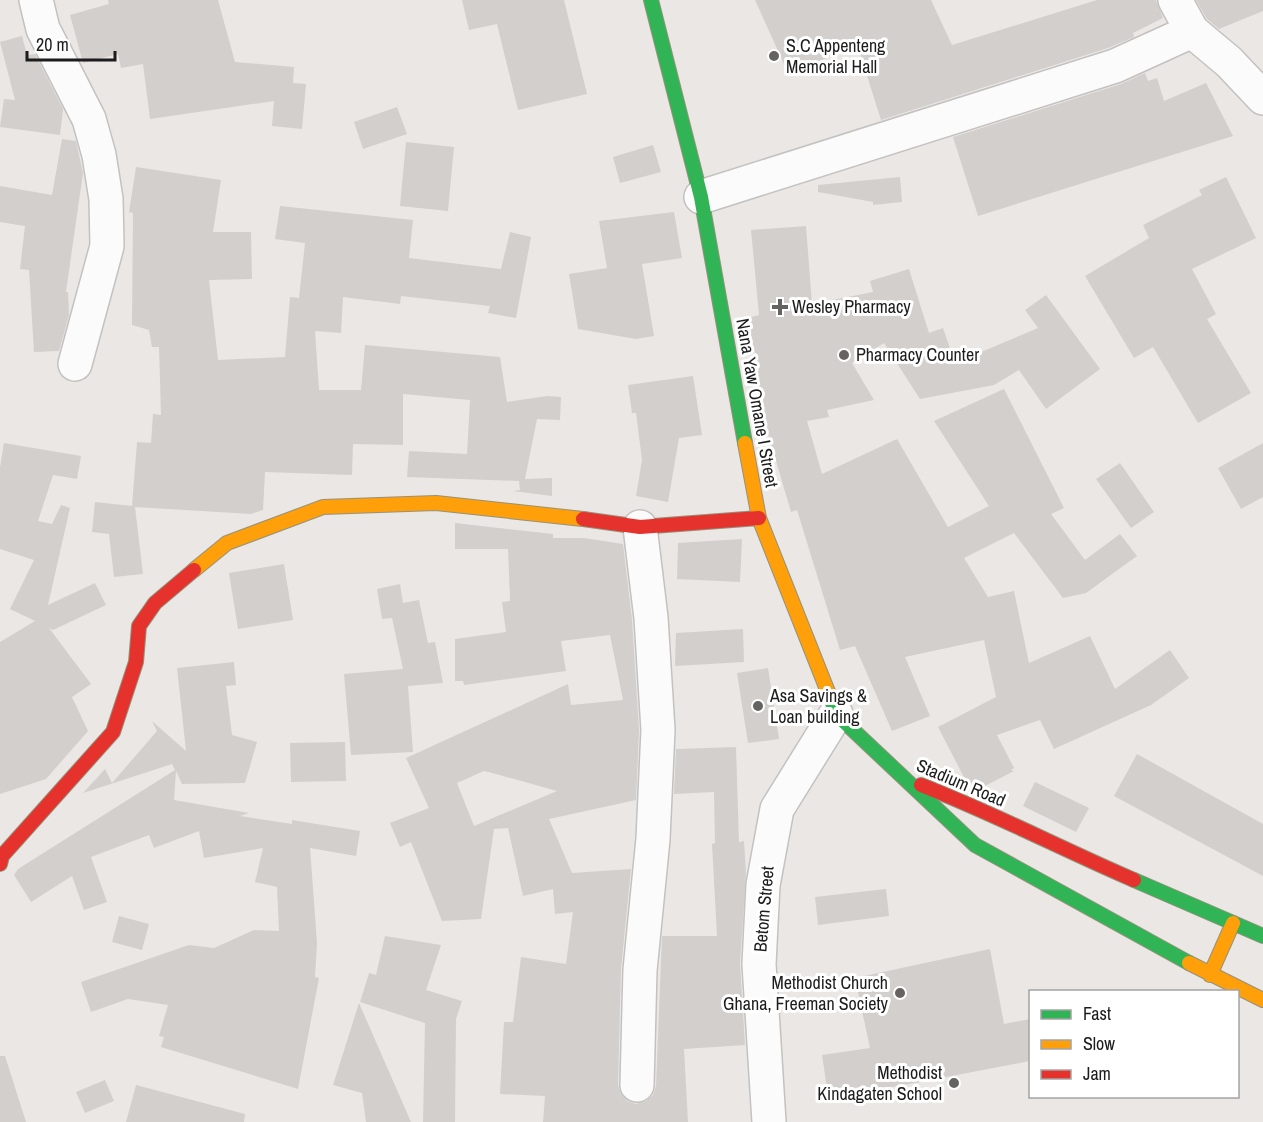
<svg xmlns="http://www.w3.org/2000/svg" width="1263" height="1122" font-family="'Archivo Narrow',sans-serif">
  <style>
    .building { fill: #d3cfcd; fill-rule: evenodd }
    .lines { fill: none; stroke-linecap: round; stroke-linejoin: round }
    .street-casing { stroke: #c3c2c0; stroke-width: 36 }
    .fast-casing { stroke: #95927c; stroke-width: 16 }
    .slow-casing { stroke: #95927c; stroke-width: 16 }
    .jam-casing { stroke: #95927c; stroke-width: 16 }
    .street { stroke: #fcfbfb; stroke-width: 33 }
    .fast { stroke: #30b455; stroke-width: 14 }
    .slow { stroke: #ff9f0a; stroke-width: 14 }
    .jam { stroke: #e5322d; stroke-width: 14 }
    .poi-dot { fill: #646362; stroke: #fff; stroke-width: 2 }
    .labels { text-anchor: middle; stroke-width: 6; stroke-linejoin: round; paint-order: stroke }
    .poi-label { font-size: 18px; fill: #1c1c1c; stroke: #fff; text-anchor: start }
    .street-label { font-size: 18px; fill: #1c1c1c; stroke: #fff }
  </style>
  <rect width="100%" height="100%" fill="#ebe7e4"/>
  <path class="building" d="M108,0H218L235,62L294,67L293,83L306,84L302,129L272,126L274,101L150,119L143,64L121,68L118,54L83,63L70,15L109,4Z
    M462,0H564L587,94L518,110L497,24L469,30Z
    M755,0H931L952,45L1097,0H1156L1163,18L1133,33L1134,37L1108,48L881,120L857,44L789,75Z
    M1196,0H1263V11L1219,29L1207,19Z
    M22,36L27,55L35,54L63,109L60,135L0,127L4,99L15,100L0,42Z
    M1145,73L1148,81L1157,78L1164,101L1206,83L1233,136L978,216L953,137L1121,84Z
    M397,107L407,134L363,149L354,122Z
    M62,139L76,141L83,173L66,292H68L69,315L59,351L34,352L29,270L20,269L25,226L0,222V186L52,195Z
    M406,142L454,147L448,211L400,206Z
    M653,145L661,172L620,183L613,157Z
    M136,167L221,180L213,232H251L252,279L209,280L218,360L285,357L290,297L299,298L305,243L275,239L280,206L413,220L409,258L501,269L510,232L531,237L516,318L488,313L490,306L401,296L400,304L343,297L341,333L315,331L319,390H361L365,345L500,357L507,402L547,396L561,397L560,420L537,419L525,479L552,478V496L513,491L520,490L519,481L407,477L409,451L467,454L470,400L403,394V445L353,444L352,475L265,472L263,510L251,514L135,507L143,574L114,577L109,534L92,532L95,502L132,506L137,442L151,443L153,414L161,415L159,347H152L149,330L132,325L133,213L129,212Z
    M900,177L902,202L873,205V202L818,192V185Z
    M1226,177L1256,238L1192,269L1216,314L1207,319L1251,393L1198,423L1153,347L1134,358L1085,276L1149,238L1143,225L1202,195L1199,190Z
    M674,212L682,258L642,264L654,336L636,339L578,329L569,274L607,268L599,221Z
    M806,226L812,304L873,292L870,281L909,269L929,333L943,328L955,363L1038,328L1025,310L1046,295L1100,369L1046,409L1019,370L994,385L920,399L884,343L852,363L874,400L827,410L829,417L807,421L822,474L897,439L948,527L989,506L934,421L1004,389L1064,508L1051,514L1085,560L1120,534L1137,556L1086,593L1063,598L1014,533L964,558L988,597L1014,591L1029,663L1090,636L1115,689L1170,650L1189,678L1151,705L1054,749L1040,720L997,735L1014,768L1011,770L1014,771L981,788L967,783L938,727L996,697L984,640L905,657L930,716L892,731L855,646L840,650L797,510L791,512L767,430L755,371H759L747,318L759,315L751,230Z
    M693,376L702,435L679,438L668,502L636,496L642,460L636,413H632L628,385Z
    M4,443L81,456L77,479L53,475L38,521L52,524L61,505L70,508L48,605L95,583L106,605L53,630L49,628L91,684L72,697L88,731L46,779L0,794V642L35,621L10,609L34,560L0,549V467Z
    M1263,443V497L1241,509L1218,468Z
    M1120,463L1154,512L1131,528L1096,479Z
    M455,523L553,534V538H584L623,544L632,620L639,730L636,800L549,819L572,873L631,869L621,969L618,1085L621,1094L627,1101L636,1104L646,1101L653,1095L656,1086L662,936H717L712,844L715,843L714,792L674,794L676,749L736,747L739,842L744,841L746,873L740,963L745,1045L684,1049L688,1122H543L545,1096L500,1094L504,1022H513L521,957L566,964L573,912L555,914L553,889L523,896L508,828L494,829L481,919L442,921L411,842L400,847L390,823L429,808L406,758L568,684L571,705L623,700L610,635L561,641L566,671L464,685L463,681H455V639L506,632L502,602L510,601L508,549H455ZM484,771L496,774L557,791L474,826L457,783Z
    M742,539L740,582L677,579L678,543Z
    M284,564L293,620L238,629L229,573Z
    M400,584L403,603L419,600L428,643L435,642L443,683L408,686L413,752L351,755L344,674L403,669L392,618L382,619L377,589Z
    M743,629L744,662L675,666L676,633Z
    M234,662L236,685L226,686L232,735L257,742L245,783L182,784L176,771L174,800L249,813L240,816L292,824V820L360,831L356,856L310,848L317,943L315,977L319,978L298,1089L161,1047L164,1037L159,1036L168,1005L128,999L91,1012L81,982L189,945L214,948L254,930L279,931L277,887L255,882L263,848L204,858L199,831L154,848L149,835L91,857L107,902L84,910L72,876L31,902L14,875L18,869L175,770L172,764L83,793L105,769L112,783L157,731L152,721L186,751L177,668Z
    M768,668L779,739L748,743L737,673Z
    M345,742L346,781L291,782L290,743Z
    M1137,754L1263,824V876L1114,796Z
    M1035,782L1089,808L1076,832L1023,806Z
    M886,889L889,916L818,925L815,897Z
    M119,916L149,924L142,950L112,942Z
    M385,936L441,945L426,990L462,1001L456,1019L455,1122H423L425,1023L360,1002L369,973L376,975Z
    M990,949L1004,1024L1030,1019V1061L899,1086L828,1095L822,1055L870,1048L855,978Z
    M359,1003L411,1122H366L362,1093L333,1085Z
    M0,1056H5L26,1122H0Z
    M105,1080L114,1101L85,1113L76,1092Z
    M136,1085L245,1114L244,1122H126Z"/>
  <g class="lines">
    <defs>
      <path id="street" d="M36,0L43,29L89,119L99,155L106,199L107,246L75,364
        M1175,0L1192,31
        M701,197L1115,66L1192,31L1229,62L1263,98
        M637,1085L640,970L653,839L658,730L651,618L640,527
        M769,1122L759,964L763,885L777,809L836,714"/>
      <path id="fast" d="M651,0L701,197L745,443
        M828,692L836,714L975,845L1189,963
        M1134,880L1263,936"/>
      <path id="slow" d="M745,443L759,518L828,692
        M194,570L227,543L323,507L436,503L583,519
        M1189,963L1263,1000
        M1210,975L1233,923"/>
      <path id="jam" d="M583,519L640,527L759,518
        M921,785C993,813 1062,849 1134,880
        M0,864L2,856L113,732L136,662L139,626L155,603L194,570"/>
    </defs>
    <use href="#street" class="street-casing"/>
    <use href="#fast" class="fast-casing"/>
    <use href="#slow" class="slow-casing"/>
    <use href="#jam" class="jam-casing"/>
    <use href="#street" class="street"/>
    <use href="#fast" class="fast"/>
    <use href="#slow" class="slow"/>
    <use href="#jam" class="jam"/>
  </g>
  <g class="poi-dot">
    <circle cx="774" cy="56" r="6"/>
    <path d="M777 298h6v6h6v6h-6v6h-6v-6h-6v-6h6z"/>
    <circle cx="844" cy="355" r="6"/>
    <circle cx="758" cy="706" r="6"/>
    <circle cx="900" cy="993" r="6"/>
    <circle cx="954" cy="1083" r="6"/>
  </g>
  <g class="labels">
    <g class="poi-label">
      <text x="786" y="52">S.C Appenteng<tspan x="786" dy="21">Memorial Hall</tspan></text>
      <text x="792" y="313">Wesley Pharmacy</text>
      <text x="856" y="361">Pharmacy Counter</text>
      <text x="770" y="702">Asa Savings &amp;<tspan x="770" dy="21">Loan building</tspan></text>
      <text x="888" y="989" text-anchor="end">Methodist Church<tspan x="888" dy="21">Ghana, Freeman Society</tspan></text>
      <text x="942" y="1079" text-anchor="end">Methodist<tspan x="942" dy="21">Kindagaten School</tspan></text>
    </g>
    <g class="street-label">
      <text transform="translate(757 403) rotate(80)" y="6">Nana Yaw Omane I Street</text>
      <text transform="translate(961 783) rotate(23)" y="6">Stadium Road</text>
      <text transform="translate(764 909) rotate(-85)" y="6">Betom Street</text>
    </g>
  </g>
  <rect x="1029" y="990" width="210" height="108" fill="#ffffff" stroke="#a4a4a4" stroke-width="1.5"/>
  <rect x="1041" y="1010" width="30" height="9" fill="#30b455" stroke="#a4a4a4" stroke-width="1.5"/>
  <text x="1083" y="1020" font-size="18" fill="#1c1c1c">Fast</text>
  <rect x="1041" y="1040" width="30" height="9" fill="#ff9f0a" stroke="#a4a4a4" stroke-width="1.5"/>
  <text x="1083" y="1050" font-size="18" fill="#1c1c1c">Slow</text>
  <rect x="1041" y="1070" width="30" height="9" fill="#e5322d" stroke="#a4a4a4" stroke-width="1.5"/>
  <text x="1083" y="1080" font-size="18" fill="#1c1c1c">Jam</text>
  <path d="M27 51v9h88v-9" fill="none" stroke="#1c1c1c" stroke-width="3"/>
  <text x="36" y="51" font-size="18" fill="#1c1c1c" stroke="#ffffff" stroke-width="4.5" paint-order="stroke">20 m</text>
</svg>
